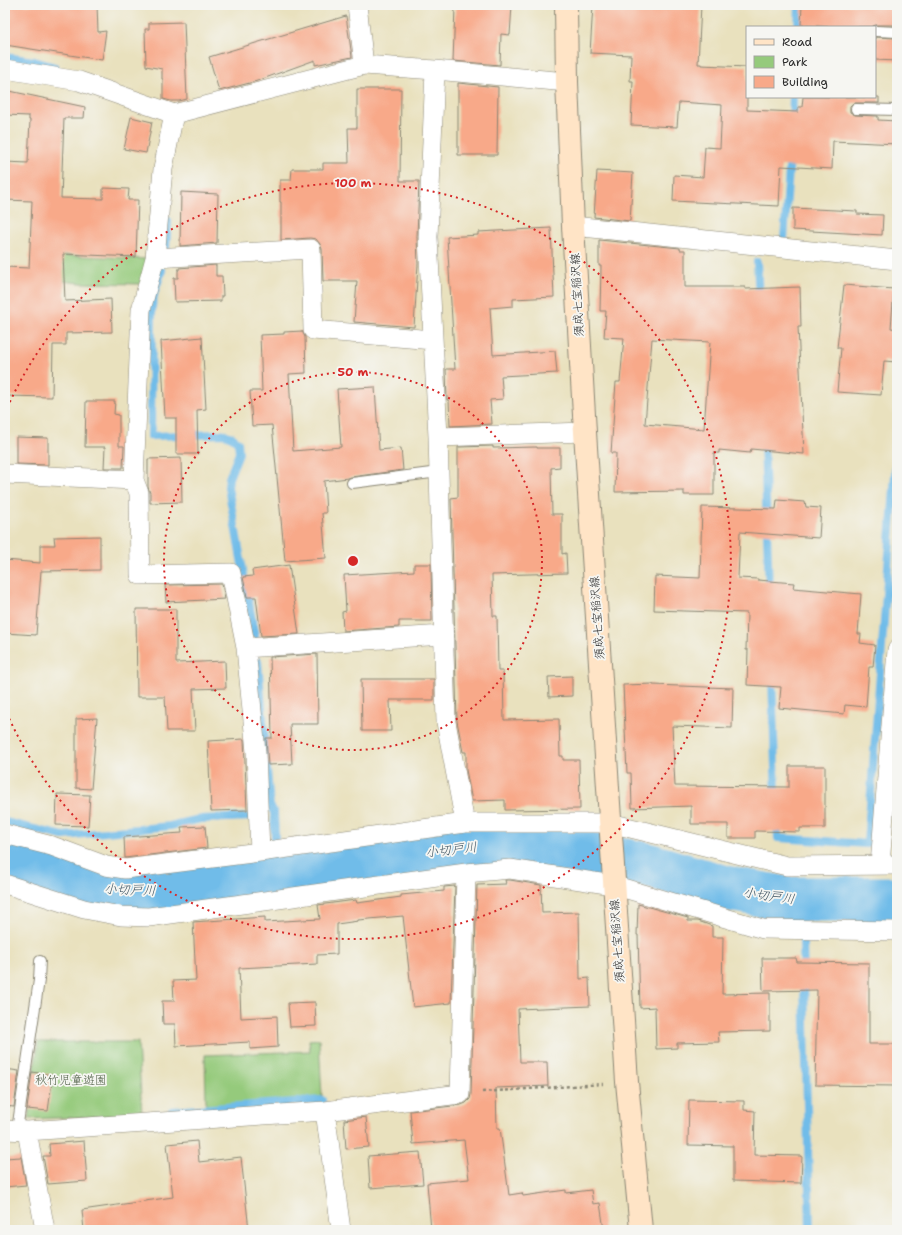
<svg xmlns="http://www.w3.org/2000/svg" width="902" height="1235" font-family="'Shantell Sans','Klee One',sans-serif">
  <style>
    .green { fill: #95ca7c; stroke: #607a54 }
    .lines { fill: none; stroke-linecap: round; stroke-linejoin: round }
    .stream { stroke: #70bce9; stroke-width: 8 }
    .river { stroke: #70bce9; stroke-width: 45 }
    .building { fill: #f8a989; fill-rule: evenodd }
    .lane-casing { stroke: #8a8674; stroke-width: 12 }
    .street-casing { stroke: #8a8674; stroke-width: 20 }
    .secondary-casing { stroke: #8a8674; stroke-width: 24 }
    .path { stroke: #8a8674; stroke-width: 2.5; stroke-dasharray: 3 3; stroke-linecap: butt }
    .lane { stroke: #fff; stroke-width: 10 }
    .street { stroke: #fff; stroke-width: 19 }
    .secondary { stroke: #ffe4c6; stroke-width: 22 }
    .ring { fill: none; stroke: #d62828; stroke-width: 2; stroke-dasharray: 2 4 }
    .labels { text-anchor: middle; stroke-width: 3.5; stroke-linejoin: round; paint-order: stroke }
    .street-label { font-size: 12px; fill: #2b2b2b; stroke: #f6f6f2 }
    .park-label { font-size: 12px; fill: #4b5b43; stroke: #f6f6f2 }
    .water-label { font-size: 13px; font-style: italic; fill: #405664; stroke: #f6f6f2 }
    .centre { fill: #d62828; stroke: #f6f6f2; stroke-width: 2 }
    .ring-label { font-size: 12px; text-anchor: middle; font-weight: bold; fill: #d62828; stroke: #f6f6f2; stroke-width: 3.5; stroke-linejoin: round; paint-order: stroke }
  </style>
  <rect width="100%" height="100%" fill="#f6f6f2"/>
  <filter id="ink" filterUnits="userSpaceOnUse"><feTurbulence type="fractalNoise" baseFrequency=".025" numOctaves="2"/><feDisplacementMap in="SourceGraphic" scale="8" xChannelSelector="R" yChannelSelector="G"/><feConvolveMatrix kernelMatrix="1 2 1 2 8 2 1 2 1" color-interpolation-filters="sRGB"/></filter>
  <filter id="wash" filterUnits="userSpaceOnUse"><feTurbulence type="fractalNoise" baseFrequency=".012" numOctaves="4" result="noise"/><feDisplacementMap in="SourceGraphic" scale="16" xChannelSelector="R" yChannelSelector="G"/><feGaussianBlur stdDeviation="0.9" result="paint"/><feColorMatrix in="noise" values="0 0 0 0 0 0 0 0 0 0 0 0 0 0 0 0 0 1.4 0 .05"/><feComposite in="paint" operator="in"/></filter>
  <g filter="url(#wash)">
    <rect width="100%" height="100%" fill="#e9e1be"/>
    <path class="green" d="M33,254L149,259L141,284L80,283L34,278Z
      M319,1039L322,1097L206,1106L205,1055L310,1051L309,1040Z
      M38,1042H138L142,1115L28,1119Z"/>
    <g class="lines">
      <path class="stream" d="M798,27L799,5
        M5,57L34,61L55,67
        M792,123L793,97
        M784,239L790,156
        M166,247L168,221
        M757,262L759,299
        M162,271L155,291L152,306L151,436L224,434L232,437L238,442L239,453L229,478L228,487L255,637
        M764,441L769,591
        M258,661L270,806L274,812L275,839L272,846
        M772,677L776,797
        M777,821L778,838L867,844L897,449
        M5,822L63,836L170,826L200,819L255,817
        M272,857L274,875
        M803,941L810,1230
        M172,1111L322,1100"/>
      <path class="river" d="M5,864L95,888L125,891L150,892L274,875L468,846H547L648,865L730,889L789,899H897"/>
    </g>
    <g id="blocks">
      <path class="building" d="M5,5H97L98,32L106,31L102,60L5,45Z
        M460,5H512L510,35L501,34L500,65L453,61L455,7H460Z
        M593,5H701L698,64H701V65L747,67V110L798,112V107H802L803,97H879V103H853L850,106V112L855,115L878,116V120L897,121V144L833,141L832,169L781,166L779,206L673,201L674,175L703,177L705,147L720,148L722,105L679,102L677,127L631,125L633,81H630L631,55L590,53Z
        M802,5H897V25H876L871,27H833L801,25Z
        M346,16L352,57L315,65V60L257,81L219,91L209,57Z
        M184,22L187,99L179,101H171L163,99V79H162V69L146,66L145,29H149V23Z
        M875,37L897,38V61L875,60Z
        M458,83L498,87L497,155H458Z
        M357,89H401L400,181H419L417,237L418,264L414,327L354,322L357,281H323L322,249L320,244L316,239L310,238L281,240V202H280V180H291L292,169H323V163H349L348,128H357Z
        M5,90L85,107L84,118H64L61,198L103,199V188L129,189L128,200H138L136,257L63,254L65,301L111,299L112,332L66,333V345H53L52,397L5,396V267L29,268L32,201L5,200V162L28,163L30,120H29V116L5,115Z
        M131,117L152,122L146,153L124,149Z
        M597,171L633,173L630,221L594,217Z
        M181,192L218,194L217,243L180,246Z
        M793,208L857,211V214L883,215L882,235L793,230Z
        M551,228L554,297L513,299V306L490,308L493,355L555,351L557,373L501,376L503,399L490,400L492,424L450,426L449,400H447L446,369H455L447,237L478,235V232Z
        M599,240L680,248V250H685V287H745V289L800,287L801,327H798L804,454L751,449L750,453L719,450V453H714V495H684V491L615,492L616,453H611L616,382H620L624,338L604,337L606,311H600L601,266H599ZM652,339L710,342L704,429L645,424Z
        M216,265V276H222L223,296H221V301L175,302L174,278H178V270H179V268Z
        M844,285L894,289L891,328L897,329V362L884,361L881,395L837,392L841,348H837Z
        M302,331L305,337L306,373L289,374L293,451L341,447L337,389L375,387L379,450L401,448L403,470L351,477L348,478L324,481L326,513H322L326,558L285,561L272,425L252,426L250,391H262L260,335L284,334V332Z
        M202,337L206,409L197,410L198,454H176V418H165L161,341Z
        M86,401H115L114,414L119,415V446H124L123,468H104L105,447H85Z
        M16,437L48,438V465L16,464Z
        M493,446V448L537,447V448H560V467L551,468L552,514H562V554L566,553L567,573L492,575L493,616H497L498,671H503L504,720L559,719L560,756H563V760H579L580,809L505,810V800L472,801L466,770V752H463L457,721L451,498L458,497V447Z
        M181,458L182,502L150,503V493L148,487V459Z
        M777,500L805,502L806,507L821,508L819,538L740,532L738,578L758,579V580L794,583L793,588L861,594L858,634H861L860,643L875,645L873,667H869L866,707L845,705L844,714L779,708L781,687L747,685L748,650H746L747,613L654,610L655,576L700,578L702,507L776,509Z
        M100,536V570L41,571L36,635L5,633V560L40,563V545H55L54,537Z
        M414,564H431L432,621H399V627L343,631L342,612L346,611L344,575L414,571Z
        M289,565L299,634L261,636L256,597H247L243,577L253,576L252,570Z
        M222,584L225,599L166,602L165,585Z
        M136,609H176V663L225,661L226,688L193,689L195,731H167L165,697H137Z
        M317,654L318,724H290L292,764L268,765L266,738H272L270,657Z
        M572,676V696L549,697L548,677Z
        M361,679H434V700H390L391,731H362Z
        M653,684V685L733,688L732,728L672,726L675,786L789,787V766H825V828H800V832L755,831V838H728V824H691V806L632,808L631,773H627L623,685Z
        M97,718L91,789L76,788V719Z
        M244,739L247,810L211,811L208,741Z
        M57,794L90,795L88,826L56,825Z
        M205,826L207,848L125,858L124,837L182,833L181,827Z
        M505,880H510L541,885L542,913L579,912L580,979L589,978L590,1006L518,1009L520,1062H547L548,1086L496,1088L497,1128H500L509,1195L522,1193L523,1196L566,1190V1193L591,1190L593,1204L600,1203L604,1230H431L427,1183L469,1179L464,1140L413,1144L410,1111L461,1105L466,1103L470,1099L471,1094L477,885L506,884Z
        M455,886L451,1003L413,1007L403,916L358,920V921L337,924V954L317,955V964L239,968L241,1018L277,1016L278,1047L250,1049V1042L176,1046L175,1024H163L162,1001H174L173,981L196,980L193,922L265,917V922L320,919L318,905L356,900L357,903L401,897V895L444,891V887Z
        M638,904L688,918V921H698L712,926V937H723L722,994L770,993V1031L718,1032L719,1042L677,1043V1048L656,1049L655,1007L640,1008L638,935H637Z
        M762,958H796L797,962L869,963V1044H897V1086L815,1085L817,990L763,991Z
        M315,1002L316,1026L290,1027L288,1003Z
        M5,1069L19,1071L14,1107L5,1106Z
        M32,1072L53,1075L48,1111L27,1109Z
        M689,1100L744,1101V1110L755,1111L754,1155L802,1156L801,1183L733,1181V1146L688,1145Z
        M366,1117L369,1147L346,1149L344,1120Z
        M84,1141L87,1181L48,1184L43,1156H50L49,1144Z
        M197,1141L199,1162L241,1157L249,1230H84L82,1210L173,1197L167,1144Z
        M420,1152L423,1184L370,1188L368,1156Z
        M21,1157L26,1185L5,1187V1158Z"/>
    </g>
  </g>
  <g filter="url(#ink)">
    <use href="#blocks" fill-opacity="0" stroke="#8a8674" stroke-width="1"/>
    <g class="lines">
      <defs>
        <path id="lane" d="M876,31L897,32
          M856,109L897,110
          M352,483L439,472
          M17,1130L39,980L40,961"/>
        <path id="street" d="M357,5L364,65
          M5,69L79,81L174,114L364,65L435,70L567,82
          M435,70L428,237L438,437L446,722L465,823
          M174,114L163,169L155,258L141,310L134,480L139,493L140,575L231,573L246,648L256,752L260,852
          M573,226L897,260
          M155,258L311,249L313,330L433,340
          M438,437L585,432
          M5,474L134,480
          M246,648L443,635
          M5,834L52,846L106,866L125,869L260,852L465,823H610L787,866L897,865
          M880,865L897,650
          M5,884L84,909L121,916L149,917L466,873L510,869L613,885L763,929L897,931
          M325,1111L341,1230
          M5,1130L27,1131L325,1111L460,1094L466,873
          M27,1131L45,1230"/>
        <path id="secondary" d="M566,5L567,82L573,226L585,432L627,1082L641,1230"/>
      </defs>
      <use href="#lane" class="lane-casing"/>
      <use href="#street" class="street-casing"/>
      <use href="#secondary" class="secondary-casing"/>
      <path class="path" d="M482,1092L603,1084"/>
      <use href="#lane" class="lane"/>
      <use href="#street" class="street"/>
      <use href="#secondary" class="secondary"/>
    </g>
  </g>
  <g class="ring">
    <circle cx="353" cy="561" r="189"/>
    <path d="M5 413A378 378 0 1 1 5 709"/>
  </g>
  <g class="labels">
    <g class="street-label">
      <text transform="translate(577 295) rotate(-93)" y="4">須成七宝稲沢線</text>
      <text transform="translate(597 618) rotate(-94)" y="4">須成七宝稲沢線</text>
      <text transform="translate(617 941) rotate(-94)" y="4">須成七宝稲沢線</text>
    </g>
    <g class="park-label">
      <text x="71" y="1084">秋竹児童遊園</text>
    </g>
    <g class="water-label">
      <text transform="translate(451 849) rotate(-6)" y="5">小切戸川</text>
      <text transform="translate(130 889) rotate(2)" y="5">小切戸川</text>
      <text transform="translate(769 895) rotate(8)" y="5">小切戸川</text>
    </g>
  </g>
  <circle cx="353" cy="561" r="6" class="centre"/>
  <g class="ring-label">
    <text x="353" y="187">100 m</text>
    <text x="353" y="376">50 m</text>
  </g>
  <rect width="902" height="1235" fill="none" stroke="#f6f6f2" stroke-width="20"/>
  <rect x="746" y="26" width="130" height="72" fill="#f6f6f2" stroke="#a5a5a2"/>
  <rect x="754" y="39" width="20" height="6" fill="#ffe4c6" stroke="#a5a5a2"/>
  <text x="782" y="46" font-size="12" fill="#2b2b2b">Road</text>
  <rect x="754" y="56" width="20" height="12" fill="#95ca7c" stroke="#a5a5a2"/>
  <text x="782" y="66" font-size="12" fill="#2b2b2b">Park</text>
  <rect x="754" y="76" width="20" height="12" fill="#f8a989" stroke="#a5a5a2"/>
  <text x="782" y="86" font-size="12" fill="#2b2b2b">Building</text>
</svg>
